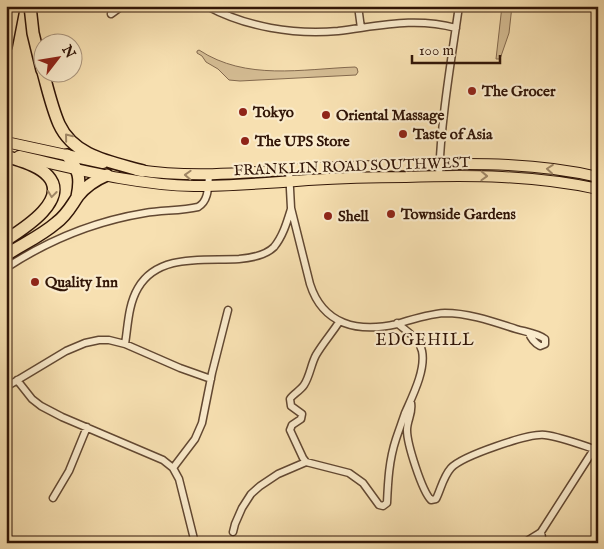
<svg xmlns="http://www.w3.org/2000/svg" width="604" height="549" font-family="'IM FELL English',serif">
  <style>
    .green { fill: #d5bd94; stroke: #83694e }
    .lines { fill: none; stroke-linecap: round; stroke-linejoin: round }
    .street-casing { stroke: #624832; stroke-width: 9 }
    .primary-casing { stroke: #311507; stroke-width: 12 }
    .highway-casing { stroke: #311507; stroke-width: 14 }
    .street { stroke: #faebcc; stroke-width: 6 }
    .primary { stroke: #f7e0b1; stroke-width: 10 }
    .highway { stroke: #f7e0b1; stroke-width: 11 }
    .oneway { stroke: #9e8564 }
    .poi-dot { fill: #8f2418; stroke: #faebcc; stroke-width: 2 }
    .labels { text-anchor: middle; stroke-width: 4.5; stroke-linejoin: round; paint-order: stroke }
    .poi-label { font-size: 15px; font-weight: bold; fill: #311507; stroke: #faebcc; text-anchor: start }
    .street-label { font-size: 15px; fill: #311507; stroke: #faebcc }
    .neighbourhood-label { font-size: 16px; letter-spacing: 1px; fill: #311507; stroke: #faebcc }
  </style>
  <rect width="100%" height="100%" fill="#f7e0b1"/>
  <filter id="stains"><feTurbulence type="fractalNoise" baseFrequency=".004" numOctaves="4"/><feColorMatrix values="0 0 0 0 .2 0 0 0 0 .09 0 0 0 0 .02 0 0 0 .5 -.17"/></filter>
  <radialGradient id="worn" r=".72"><stop offset=".6" stop-color="#630" stop-opacity="0"/><stop offset="1" stop-color="#630" stop-opacity=".3"/></radialGradient>
  <path class="green" d="M502,6H512L509,33L500,59H496Z
    M199,50C246,81 302,69 355,67L357,68L358,72L356,75L240,81L229,80L218,69L206,62L202,56L197,53V51Z"/>
  <g class="lines">
    <defs>
      <path id="street" d="M207,6C246,27 294,35 338,31C380,26 414,17 456,28
        M358,6L361,28
        M111,14L122,6
        M289,170L291,208L310,284C323,325 358,333 397,324C413,319 428,314 445,313C469,313 494,322 516,329C526,332 537,333 545,339V344L540,346C535,343 531,339 529,333
        M439,176C441,119 451,62 459,6
        M6,268C47,241 96,221 145,213C162,210 181,211 198,207C209,201 208,186 209,175
        M125,344C128,326 128,305 138,288C158,253 205,261 239,259C251,258 265,256 274,247C283,236 287,222 291,209
        M17,380L32,399L41,406L62,417L163,460L173,468L179,479L195,543
        M6,387L66,351L85,343L99,340H109L125,344L180,368L211,379
        M411,403C413,413 407,420 407,430C407,444 422,491 431,500L436,499C441,489 443,477 451,468C462,456 529,433 545,435C561,437 579,444 594,449
        M306,462L303,458L290,430L292,425L301,419L302,414L291,406L290,399C293,394 300,391 304,385C310,376 311,364 316,355C323,343 332,333 339,322
        M173,468L195,439L202,423L212,373L228,310
        M53,498L69,471L87,427
        M233,532L235,524L242,508L251,494L260,486L278,474L306,462L349,473L363,483L379,505L383,506L387,503C388,481 389,460 396,439C399,430 402,422 405,413C412,397 426,370 422,351C419,338 407,332 397,323
        M541,532L543,543
        M525,543C530,538 536,536 541,532L598,443"/>
      <path id="primary" d="M6,142L103,163
        M19,156C77,169 135,185 194,186C232,186 270,183 308,180C340,178 373,177 406,177C470,175 534,175 598,189
        M137,170C191,178 245,173 299,169C338,167 378,166 417,165C477,163 539,163 598,177"/>
      <path id="highway" d="M30,6L33,33L42,70
        M6,47L14,6
        M43,72C48,90 52,108 59,124C74,157 112,162 143,171
        M67,155C79,170 81,178 77,197
        M6,156C20,161 38,165 48,176C70,200 23,229 6,240
        M6,255C23,244 41,236 56,223C67,215 71,206 78,196C86,186 95,180 107,175"/>
    </defs>
    <use href="#street" class="street-casing"/>
    <use href="#primary" class="primary-casing"/>
    <use href="#highway" class="highway-casing"/>
    <use href="#street" class="street"/>
    <use href="#primary" class="primary"/>
    <use href="#highway" class="highway"/>
  </g>
  <defs><path id="oneway-chevron" d="M-2-3.5L2.5 0L-2 3.5" fill="none" stroke-width="1.6" stroke-linecap="round" stroke-linejoin="round" transform="scale(1.25)"/></defs>
  <g class="oneway">
    <use href="#oneway-chevron" transform="translate(68 137) rotate(-129)"/>
    <use href="#oneway-chevron" transform="translate(550 169) rotate(-175)"/>
    <use href="#oneway-chevron" transform="translate(188 175) rotate(-178)"/>
    <use href="#oneway-chevron" transform="translate(484 176) rotate(2)"/>
    <use href="#oneway-chevron" transform="translate(52 194) rotate(97)"/>
  </g>
  <g class="poi-dot">
    <circle cx="472" cy="91" r="5"/>
    <circle cx="243" cy="112" r="5"/>
    <circle cx="326" cy="115" r="5"/>
    <circle cx="403" cy="134" r="5"/>
    <circle cx="245" cy="141" r="5"/>
    <circle cx="391" cy="214" r="5"/>
    <circle cx="328" cy="216" r="5"/>
    <circle cx="35" cy="282" r="5"/>
  </g>
  <g class="labels">
    <g class="poi-label">
      <text x="482" y="96">The Grocer</text>
      <text x="253" y="117">Tokyo</text>
      <text x="336" y="120">Oriental Massage</text>
      <text x="413" y="139">Taste of Asia</text>
      <text x="255" y="146">The UPS Store</text>
      <text x="401" y="219">Townside Gardens</text>
      <text x="338" y="221">Shell</text>
      <text x="45" y="287">Quality Inn</text>
    </g>
    <g class="street-label">
      <text transform="translate(352 166) rotate(-2)" y="5">FRANKLIN ROAD SOUTHWEST</text>
    </g>
    <g class="neighbourhood-label">
      <text x="425" y="345">EDGEHILL</text>
    </g>
  </g>
  <rect width="604" height="549" fill="none" stroke="#f7e0b1" stroke-width="25"/>
  <rect x="8" y="8" width="589" height="534" fill="none" stroke="#311507" stroke-width="2.5"/>
  <rect x="12" y="12" width="579" height="524" fill="none" stroke="#311507"/>
  <g transform="translate(58 58) rotate(59)"><circle r="24" fill="#faebcc" stroke="#aa957d"/>
  <path d="M0-4L9 19L0 12L-9 19Z" fill="#8f2418"/>
  <text y="-8" font-size="14" font-weight="bold" text-anchor="middle" fill="#311507">N</text>
  </g>
  <path d="M412 55v8h88v-8" fill="none" stroke="#311507" stroke-width="2.5"/>
  <text x="419" y="55" font-size="15" fill="#311507" stroke="#faebcc" stroke-width="4" paint-order="stroke">100 m</text>
  <rect width="100%" height="100%" filter="url(#stains)"/>
  <rect width="100%" height="100%" fill="url(#worn)"/>
</svg>
